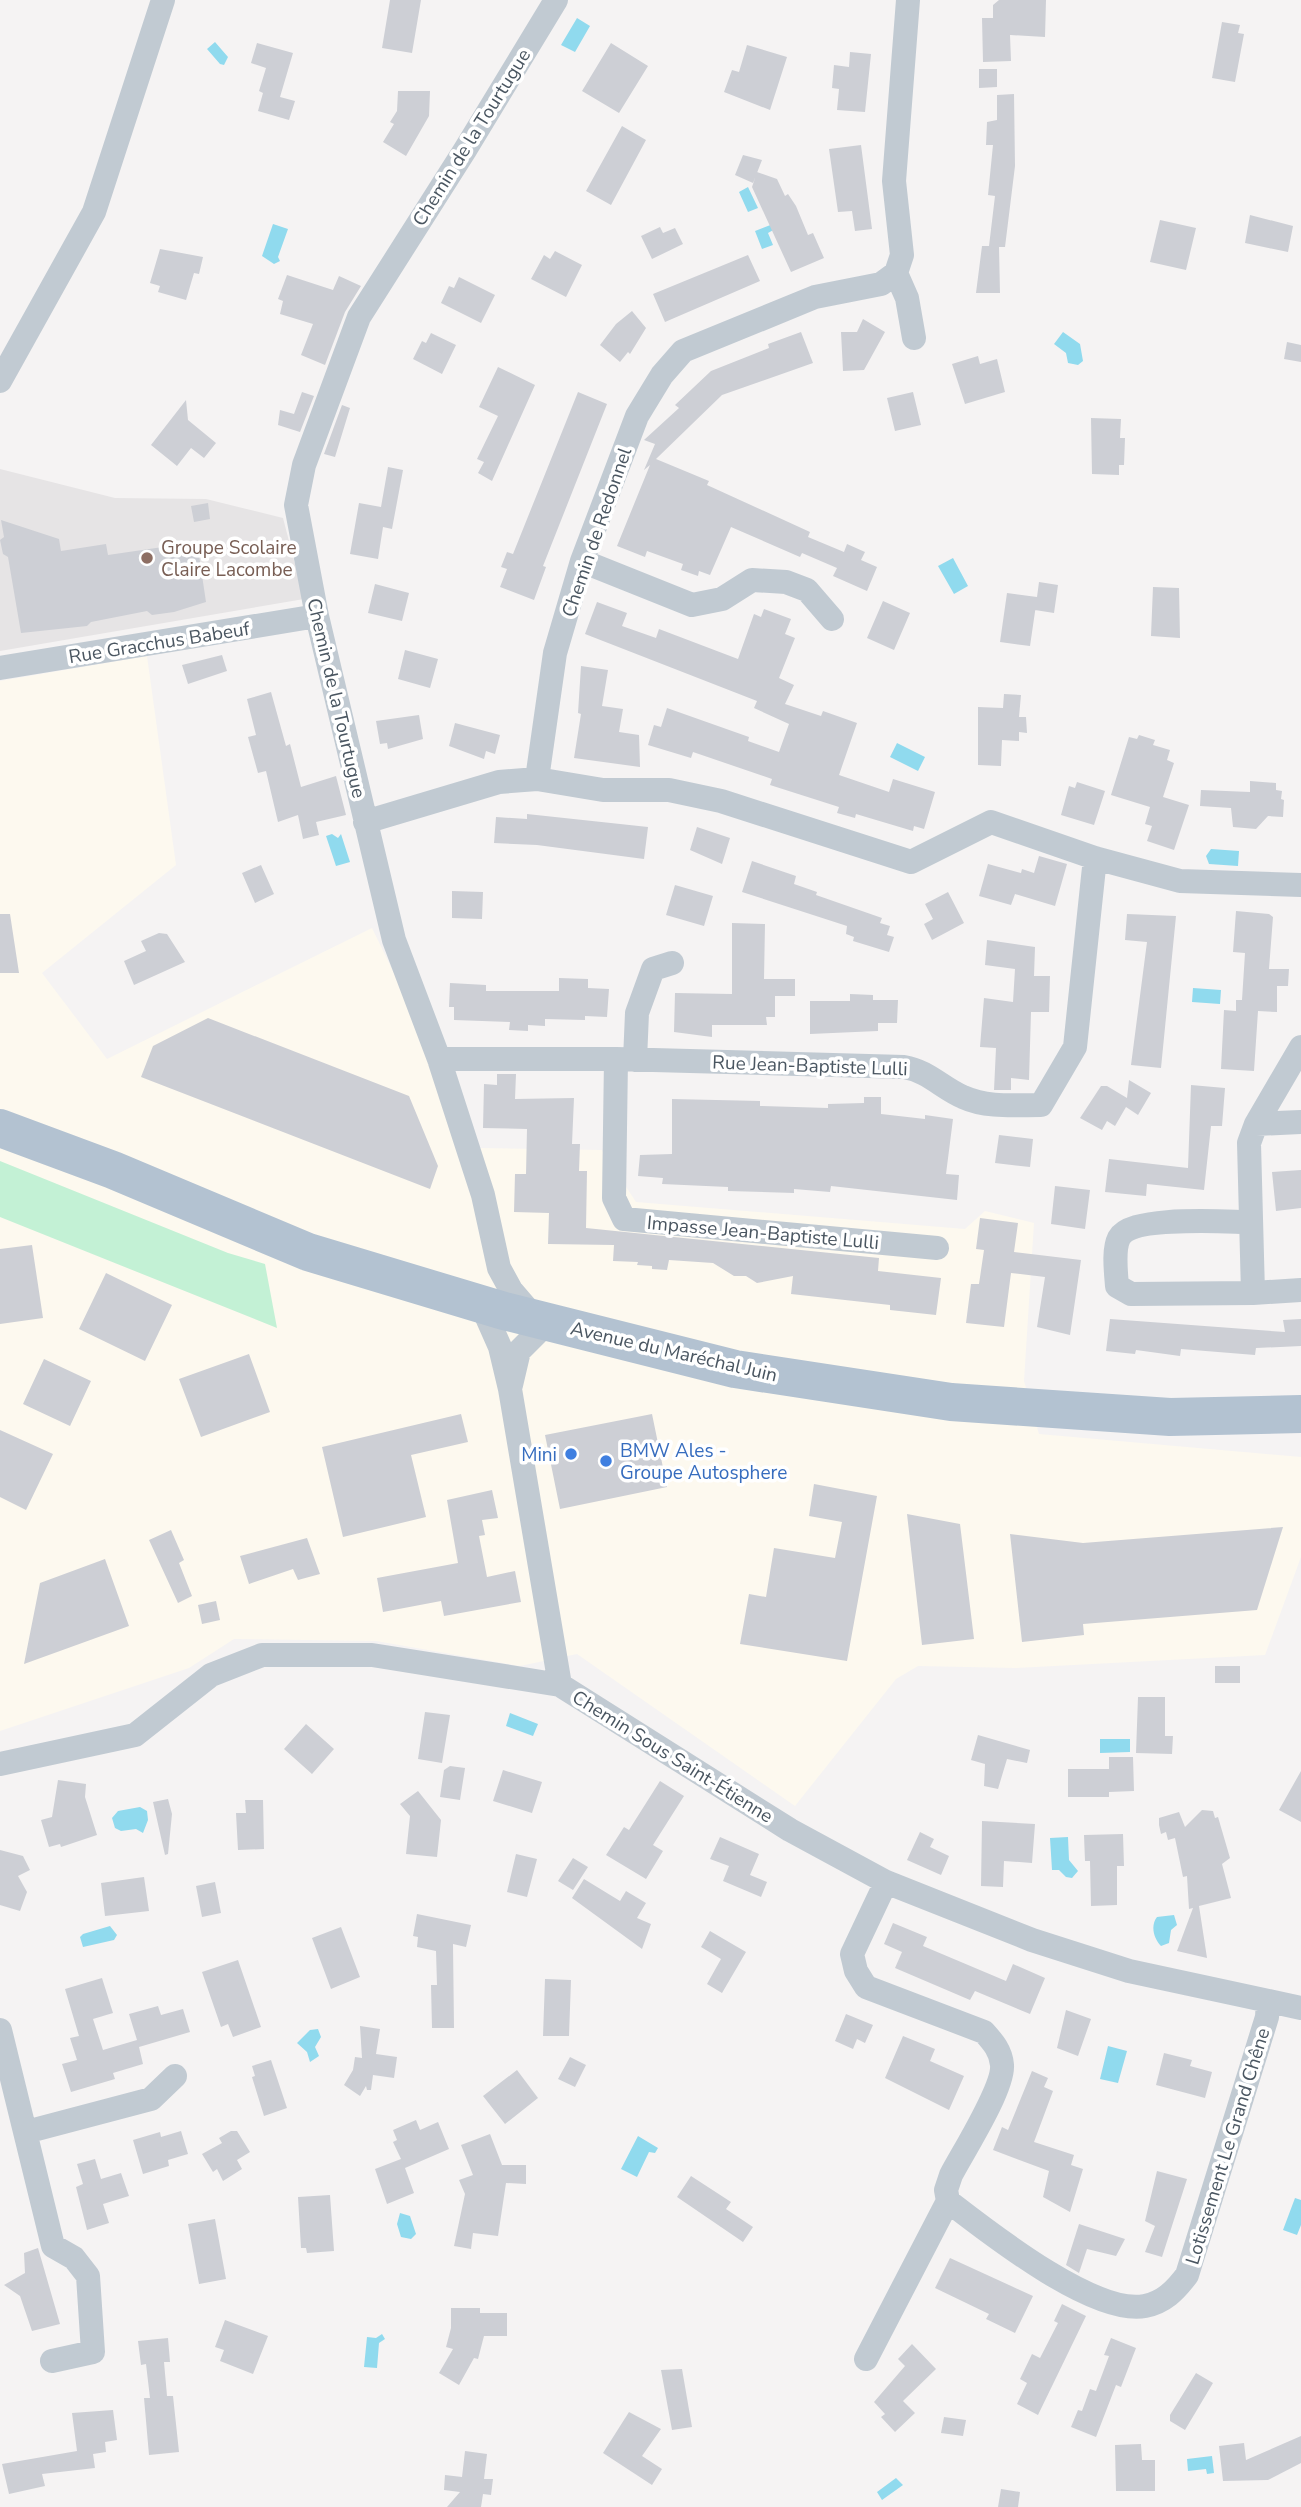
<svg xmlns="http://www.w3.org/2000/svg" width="1301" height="2507" font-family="'Nunito Sans',sans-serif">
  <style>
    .commercial { fill: #fdf9ef }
    .education { fill: #e6e4e5 }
    .green { fill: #c3f1d5 }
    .water { fill: #90daee }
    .building { fill: #cdcfd5 }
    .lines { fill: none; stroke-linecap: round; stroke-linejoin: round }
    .street { stroke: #c1cad2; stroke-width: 24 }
    .primary { stroke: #b3c2d1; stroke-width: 38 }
    .education-dot { fill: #8d6e63; stroke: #fff; stroke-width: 2.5 }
    .shop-dot { fill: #3f7fe0; stroke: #fff; stroke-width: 2.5 }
    .labels { text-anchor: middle; stroke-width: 7; stroke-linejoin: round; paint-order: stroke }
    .street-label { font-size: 19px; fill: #4a5661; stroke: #fff }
    .education-label { font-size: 19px; fill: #785e54; stroke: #fff; text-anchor: start }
    .shop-label { font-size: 19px; fill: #366cbe; stroke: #fff; text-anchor: start }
  </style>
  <rect width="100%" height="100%" fill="#f5f3f3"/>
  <path class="commercial" d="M147,656L176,865L42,973L107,1059L372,928L479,1148L602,1150L636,1202L965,1229L985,1211L1034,1223L1024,1381L1039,1434L1301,1457V1557L1265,1655L1016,1668L918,1666L896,1679L795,1806L577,1654L520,1666L376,1641L234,1639L189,1668L0,1731V681Z"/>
  <path class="education" d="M0,469L115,498L206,499L283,518L304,599L0,651Z"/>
  <path class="green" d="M0,1161L228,1253L265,1264L277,1328L0,1217Z"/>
  <path class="water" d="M577,18L590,26L575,52L561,45Z
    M215,42L228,57L224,65L220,64L207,49Z
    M748,187L758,208L748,212L739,192Z
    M273,224L288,229L278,257L280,261L274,264L262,256Z
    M773,224L775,229L768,233L773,245L762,249L755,231Z
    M1063,332L1080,344L1083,361L1078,365L1068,363L1066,353L1054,344Z
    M953,558L968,586L954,594L938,566Z
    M897,743L925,757L918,771L890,757Z
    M332,834L338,838L341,834L350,862L336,866L326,836Z
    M1211,849L1239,851L1238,866L1209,864L1206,856Z
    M1193,988L1221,990L1220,1004L1192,1002Z
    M510,1713L538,1724L533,1736L506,1726Z
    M1100,1739H1130V1752L1100,1753Z
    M140,1807L147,1811L148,1820L143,1833L136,1829L121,1831L115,1828L112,1818L118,1811Z
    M1068,1837L1069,1860L1078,1871L1072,1878L1066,1877L1059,1870H1052L1050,1838Z
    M1174,1915L1177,1925L1171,1930L1169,1943L1161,1946C1154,1939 1150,1926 1157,1917Z
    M110,1926L117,1935L114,1940L83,1947L80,1937L83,1934Z
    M318,2029L321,2037L315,2047L319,2056L310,2062L307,2052L297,2043L310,2030Z
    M1108,2046L1127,2051L1118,2083L1100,2079Z
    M638,2136L658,2148L655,2153L649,2152L637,2177L621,2169Z
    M1295,2198L1301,2200V2225L1297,2235L1283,2230Z
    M400,2213L410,2216L416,2234L411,2239L401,2237L397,2224Z
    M382,2334L385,2339L379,2343L377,2368L364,2367L367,2337L376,2338Z
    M1212,2456L1214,2473L1207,2474L1206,2469L1188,2471L1187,2459Z
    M896,2478L903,2485L882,2500L877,2492Z"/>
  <path class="building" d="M390,0H421L412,53L382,48Z
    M999,0H1046L1045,37L1010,35L1011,61L983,62L982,18H993V5Z
    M1222,22L1240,25L1238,33L1244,34L1235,82L1212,78Z
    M257,43L293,53L280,97L295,101L289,120L258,111L263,93L259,91L266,68L251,63Z
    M611,43L648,66L619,113L582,91Z
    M747,45L787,57L770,110L724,92L732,70L739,72Z
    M850,52L871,54L865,112L837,110L839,89L832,88L834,65L849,67Z
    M979,69H997V87L979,88Z
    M398,91H430L429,116L406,156L383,142L394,124L390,122L397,111Z
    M1014,94L1015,166L1005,247H999L1000,293H976L982,246H989L995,196L988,195L993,145H986L987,122L997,120V95Z
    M622,126L646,140L611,205L586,191Z
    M861,145L872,229L855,231L852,211L838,212L829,149Z
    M743,155L762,160L753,183L735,175Z
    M757,172L777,179L785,196L788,194L796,206L808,235L813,233L824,258L791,272L752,187Z
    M1250,215L1293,226L1288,252L1245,243Z
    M1160,220L1196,228L1186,270L1150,262Z
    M660,227L663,233L675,228L683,244L652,259L641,236Z
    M160,249L203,257L199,274L194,273L186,300L158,292L160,286L150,283Z
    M555,251L582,265L566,297L531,279L544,255L550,259Z
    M748,255L760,281L665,322L653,294Z
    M287,275L333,290L339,276L361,286L345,312L325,365L301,355L313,324L280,314L283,301L278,299Z
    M459,277L495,295L481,323L441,303L449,286L454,288Z
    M632,311L646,328L630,354L628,352L620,362L600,345L616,324Z
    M863,319L885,332L864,370L843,371L841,332H857Z
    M801,332L813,363L722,395L656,459L709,481L707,485L810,532L808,537L844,552L847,544L865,552L861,560L877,567L867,591L833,576L837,568L802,553L800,557L731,527L710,575L699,571L698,576L681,570L683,564L647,551L645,557L617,546L650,465L644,470L655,444L644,440L679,408L675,405L711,371L769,348L768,344Z
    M431,333L456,345L442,374L413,359L422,341L426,343Z
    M1287,342L1301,345V362L1284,359Z
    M978,356L980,364L997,359L1005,392L965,404L952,364Z
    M498,367L535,385L492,481L478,473L484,462L477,459L498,416L479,407Z
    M302,392L314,396L300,432L278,425L280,410L294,414Z
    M578,392L607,404L543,566L546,567L534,600L500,587L507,569L501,567L507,552L513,554Z
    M913,392L921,425L895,431L887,398Z
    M186,400L188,420L216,443L204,458L191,448L177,466L151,445Z
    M342,405L350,408L335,457L324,454Z
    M1091,418L1121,419L1120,438H1125L1124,465H1119V475L1092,474Z
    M388,467L403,470L392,529L383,527L378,559L350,554L359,503L381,507Z
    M208,503L210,519L194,522L191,506Z
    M1,520L59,539L61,551L106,544L108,555L197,542L206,602L174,612L152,615L147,611L91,622L87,626L21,633L8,557L3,554L0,540L4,537Z
    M1039,582L1058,585L1054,613L1035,610L1037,598L1030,646L1000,642L1007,593L1037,597Z
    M375,584L409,593L402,621L368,613Z
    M1153,587L1179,588L1180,638L1151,636Z
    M883,601L910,613L894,650L867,638Z
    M597,602L627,613L622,626L656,638L659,629L738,659L754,614L761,617L764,609L791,619L785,634L795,638L779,678L794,685L785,704L821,716L823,711L857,723L839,775L889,792L893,779L935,792L924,829L914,826L913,831L856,814L855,818L837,813L839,807L770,785L772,779L693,752L691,758L648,745L654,725L661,727L667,708L749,737L748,741L779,752L789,724L754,708L757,701L585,634Z
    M405,650L438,659L430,688L398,679Z
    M222,655L227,671L188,684L182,665Z
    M581,666L608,670L602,706L623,709L619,732L639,735L640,767L574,758L581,714L578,713Z
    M271,692L286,746L290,744L301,787L336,776L346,815L316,822L319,835L303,839L298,815L278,822L266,771L258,773L248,737L256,735L247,699Z
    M1004,694L1021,695L1019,717H1026L1027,733L1019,732V741L1002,740L1001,766L978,765V707L1003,708Z
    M419,715L423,739L388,749L387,743L380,744L376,721Z
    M455,723L500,735L495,754L486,751L484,759L449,746Z
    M1139,735L1155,740L1153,745L1170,750L1167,760L1174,763L1163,797L1189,805L1174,850L1147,841L1152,826L1145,824L1150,807L1111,795L1129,737L1137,739Z
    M1250,781L1276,783V790L1282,791L1281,799L1284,800L1283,817L1268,816L1256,829L1233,827L1231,808L1200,806L1201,790L1250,792Z
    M1077,782L1105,791L1094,825L1061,815L1069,786L1075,788Z
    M527,814L648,827L644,859L537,845L494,843L496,817L527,819Z
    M697,827L730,838L722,864L690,850Z
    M1039,856L1067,864L1055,906L1015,894L1011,905L979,896L988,864L1021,873L1022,869L1034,873Z
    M752,861L796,876L794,884L817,892L816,895L882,918L880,923L890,926L887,935L894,937L889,952L853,941L854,937L846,934L847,926L742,892Z
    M261,865L274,894L255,903L242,873Z
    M675,885L713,896L704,926L666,915Z
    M452,891L483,892L482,919L452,918Z
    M948,892L964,923L932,940L924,924L933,919L925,904Z
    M1236,911L1269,914L1273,917L1269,969H1289L1288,986H1277V1012L1258,1011L1254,1071L1221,1069L1224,1010L1236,1011V1000H1242L1245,953L1233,952Z
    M0,914H10L19,973H0Z
    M1127,914L1176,916L1161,1068L1131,1065L1147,942L1125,940Z
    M732,923L765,924L764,979H795V996H775V1017H766L767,1025H712V1037L674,1032L675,993L732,994Z
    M159,933L167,934L185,962L134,985L124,961L146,951L141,941Z
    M987,940L1035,947L1034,976H1050L1049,1012H1031L1029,1080L1011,1078V1090H994L996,1048L980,1047L984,998L1013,1002L1015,969L985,965Z
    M559,978L588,979V988L609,989L607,1017L585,1016V1020L545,1019V1026L528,1025V1031L509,1030L510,1022L454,1020V1007H449L450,983L486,985V991H559Z
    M850,994L873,995V1000H898L897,1023H878V1031L810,1034V1001H850Z
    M208,1018L409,1096L438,1166L430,1189L141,1077L153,1046Z
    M497,1074H516L515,1099L574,1098L572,1144H580L579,1171H587L586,1228L879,1258L878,1271L941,1278L936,1315L890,1310V1305L791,1294L793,1276L757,1283L746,1276H734L713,1263L669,1260L667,1270L652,1269V1266L637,1265L638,1262L613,1261L614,1245L548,1244L549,1213L514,1212L515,1174H526L527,1129L483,1128L484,1084L497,1085Z
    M1129,1080L1151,1093L1138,1115L1126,1107L1115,1126L1107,1121L1102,1130L1080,1118L1101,1086H1107L1127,1098Z
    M1191,1085L1225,1088L1222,1126H1211L1204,1190L1147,1184L1146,1196L1105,1192L1109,1159L1188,1168Z
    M864,1097H881V1114L925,1119V1115L953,1119L946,1174L959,1175L957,1200L831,1186L830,1192L794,1189V1193L728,1191V1187L662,1184L663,1178L638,1176L640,1155L672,1154V1099L760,1101V1106L828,1108V1104L864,1103Z
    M999,1135L1033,1139L1030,1167L995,1163Z
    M1301,1170V1208L1276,1211L1272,1172Z
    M1055,1186L1090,1190L1085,1229L1051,1224Z
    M980,1218L1018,1223L1014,1252L1081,1260L1070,1335L1037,1327L1045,1277L1011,1273L1004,1327L966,1323L971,1284H979L984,1250L976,1249Z
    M32,1245L43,1318L0,1324V1249Z
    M106,1273L172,1305L145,1361L79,1329Z
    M1110,1319L1285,1332L1283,1320L1301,1319V1346L1256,1348L1255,1355L1181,1349L1180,1356L1136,1350L1135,1354L1106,1351Z
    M249,1354L270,1412L201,1437L179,1379Z
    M44,1359L91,1381L70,1426L23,1404Z
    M461,1414L468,1442L411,1455L426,1517L343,1537L322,1447Z
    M652,1414L667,1487L560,1509L545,1435Z
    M0,1430L53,1454L26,1510L0,1497Z
    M814,1484L877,1496L847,1661L740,1644L749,1594L766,1597L774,1548L835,1558L842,1522L809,1516Z
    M492,1490L498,1518L482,1520L485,1535L479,1536L487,1577L515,1571L521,1602L444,1616L441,1601L383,1612L377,1578L458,1563L447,1500Z
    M907,1514L960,1524L974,1639L922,1645Z
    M1283,1527L1257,1610L1083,1624L1084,1635L1022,1642L1010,1534L1083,1543Z
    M171,1530L184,1560L179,1563L192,1596L178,1603L149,1540Z
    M307,1538L320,1574L298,1580L293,1569L249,1584L240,1556Z
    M105,1559L129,1626L24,1664L40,1583Z
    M216,1601L220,1620L202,1624L198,1605Z
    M1215,1666H1240V1683H1215Z
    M1138,1697H1165V1736H1173L1172,1754L1136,1753Z
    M425,1712L450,1715L442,1763L418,1759Z
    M306,1724L334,1749L312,1774L284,1749Z
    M978,1735L1030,1750L1027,1763L1007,1759L998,1789L984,1786L985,1764L971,1760Z
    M1109,1757H1133L1134,1791L1109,1792V1797H1068V1769H1109Z
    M450,1766L465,1768L460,1800L440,1797L444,1770Z
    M503,1770L542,1782L532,1813L493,1801Z
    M1301,1771V1822L1279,1810Z
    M58,1780L86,1784L85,1797L97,1835L61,1847L60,1844L49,1847L41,1820L52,1817Z
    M660,1781L684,1796L653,1845L663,1851L646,1879L606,1855L624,1827L629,1830Z
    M418,1791L441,1820L437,1857L406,1854L410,1816L400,1804Z
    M168,1799L172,1814L168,1854L165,1855L153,1802Z
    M245,1800H263L264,1849L238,1850L236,1813H246Z
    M1202,1810L1213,1811L1215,1818L1218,1817L1230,1858L1222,1864L1231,1898L1199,1906L1207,1958L1177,1951L1193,1908L1189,1909L1187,1876L1183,1877L1175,1838L1168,1840L1166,1832L1161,1834L1159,1825V1818L1179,1812L1185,1827Z
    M982,1821L1035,1824L1032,1863L1004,1861L1003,1887L981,1886Z
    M920,1832L934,1839L930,1847L949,1856L941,1875L907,1860Z
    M1123,1834L1124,1866H1117V1905L1091,1906L1090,1861H1085L1084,1835Z
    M720,1837L759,1854L750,1875L767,1882L761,1897L723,1881L729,1866L710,1859Z
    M0,1850L23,1856L30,1870L18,1876L27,1892L20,1911L0,1905Z
    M516,1854L537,1859L527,1897L507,1892Z
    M573,1858L588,1867L573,1890L558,1881Z
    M144,1877L149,1911L105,1916L101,1883Z
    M584,1879L620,1901L626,1891L646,1903L637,1918L651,1924L642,1949L572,1898Z
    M215,1882L221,1913L202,1917L196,1886Z
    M417,1914L471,1925L466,1947L453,1944L454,2028H432L431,1985H437L436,1951L417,1947L418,1937L413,1936Z
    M893,1923L927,1937L923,1946L1006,1981L1013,1964L1045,1978L1030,2014L975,1991L970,2000L895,1968L902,1952L884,1944Z
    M341,1927L360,1977L331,1989L312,1938Z
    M710,1931L746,1952L722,1993L707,1984L721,1959L701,1947Z
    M238,1960L261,2027L233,2037L228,2024L221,2027L202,1972Z
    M102,1978L113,2013L93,2019L103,2050L137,2040L129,2014L158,2006L161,2015L183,2009L190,2032L139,2047L143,2064L113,2073L115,2079L71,2092L62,2064L77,2060L70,2038L79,2036L65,1989Z
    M545,1979L571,1980L569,2036H543Z
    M1066,2010L1091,2019L1078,2056L1057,2048Z
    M846,2014L873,2025L865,2043L857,2039L853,2049L835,2041Z
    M360,2026L380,2029L376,2054L397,2057L394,2078L373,2075L371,2090H367L366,2086L360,2096L344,2085L353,2070L355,2057L362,2058Z
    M903,2036L935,2049L930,2061L964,2076L949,2110L885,2078Z
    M1164,2053L1192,2060L1190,2066L1212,2072L1205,2098L1156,2085Z
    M570,2057L586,2065L575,2087L558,2079Z
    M271,2060L287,2108L264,2116L252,2077L255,2076L252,2066Z
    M517,2070L538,2098L505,2124L483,2096Z
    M1032,2071L1048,2078L1044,2087L1053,2091L1034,2142L1074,2155L1071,2165L1083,2169L1070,2212L1043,2197L1049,2171L993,2150L1002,2127L1008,2130Z
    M416,2120L420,2130L438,2122L449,2149L405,2168L414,2193L387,2204L375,2169L401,2159L393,2142L397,2140L393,2130Z
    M181,2131L188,2154L168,2160L169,2166L143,2174L133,2140L160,2132L161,2137Z
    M231,2131H237L250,2152L237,2160L242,2169L223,2181L217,2169L213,2172L202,2154L222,2143L219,2138Z
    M490,2134L502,2165H526V2184L506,2183L498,2236L473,2233L471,2249L454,2246L465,2194L459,2180L473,2175L461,2145Z
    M95,2159L101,2179L121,2173L129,2196L103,2204L109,2223L87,2230L76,2187L83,2184L77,2164Z
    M1157,2171L1187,2179L1162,2257L1145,2252L1155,2226L1145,2221Z
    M691,2176L731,2202L726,2209L753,2227L743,2242L677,2197Z
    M330,2195L334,2251L307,2253L306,2248H301L298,2197Z
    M215,2219L226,2279L199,2284L188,2224Z
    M1079,2224L1125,2239L1116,2256L1087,2249L1079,2273L1066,2265Z
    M38,2248L60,2324L32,2331L20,2296L4,2285L25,2273L24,2253Z
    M950,2258L1033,2296L1015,2333L986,2319L989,2314L935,2288Z
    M1062,2304L1086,2316L1038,2415L1017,2404L1027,2383L1020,2379L1032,2354L1040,2358L1058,2323L1054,2321Z
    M451,2308H480V2313H507V2336H484L478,2359L474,2358L459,2385L439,2373L453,2349L446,2347L451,2328Z
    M225,2320L268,2336L253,2374L220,2361L224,2350L215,2347Z
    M168,2338L170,2362H164L167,2396H173L179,2452L149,2455L144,2398H150L146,2364L141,2365L138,2341Z
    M1111,2338L1136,2348L1121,2387L1116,2385L1096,2437L1071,2427L1078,2410L1082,2411L1090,2389L1096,2391L1109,2356L1104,2355Z
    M912,2344L936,2369L903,2401L915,2413L895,2432L881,2417L885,2414L874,2402L905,2366L898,2359Z
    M682,2369L692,2427L672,2430L661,2370Z
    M1196,2373L1213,2383L1185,2430L1170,2421V2415Z
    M113,2410L117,2440L105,2442L106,2452L93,2454L95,2468L42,2474L45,2486L9,2494L2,2464L77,2451L72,2413Z
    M629,2412L661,2429L642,2456L662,2469L652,2485L603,2453Z
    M944,2417L966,2420L963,2436L941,2433Z
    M1301,2436V2463L1268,2480L1223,2481L1219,2446L1244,2443L1246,2460Z
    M1141,2444L1142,2460H1155V2491H1116L1115,2445Z
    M465,2451L487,2454L484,2479H493L491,2495L483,2494L481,2507H447L460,2492L444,2490L445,2475L462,2477Z
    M1001,2489L1020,2492L1018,2507H998Z"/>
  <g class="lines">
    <path class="street" d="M896,273L907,298L914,338
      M0,381L94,212L163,0
      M582,561L692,605L722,599L752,580L786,582L807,590L832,619
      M0,668L317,616
      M537,779L603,790H669L721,801L911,862L991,822L1095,858L1180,881L1301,885
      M365,822L499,782L537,779L555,653L582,561L637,416L662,375L683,351L815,297L881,284L896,273L902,255L894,181L908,0
      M439,1059H616L904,1067C928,1071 942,1088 963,1097C987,1108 1015,1105 1041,1105L1075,1047L1095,858
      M616,1059L614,1198L624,1219L937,1248
      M635,1060L637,1013L653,969L672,963
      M1256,1124L1301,1122
      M1251,1222C1226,1222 1131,1215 1119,1238C1113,1250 1116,1272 1117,1286L1131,1294L1253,1293L1249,1143L1256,1124L1301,1047
      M1253,1293L1301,1290
      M481,1304L500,1347L510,1389L560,1685
      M535,1318L511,1290L499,1268L483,1195L439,1059L394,940L317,616L296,505L304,465L359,317L465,150L556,0
      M511,1385L519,1351L548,1322
      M0,1764L135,1735L211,1675L262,1655H372L560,1685L790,1830L886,1882L1032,1940L1129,1971L1301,2008
      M0,2030L53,2246L74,2258L88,2276L93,2352L52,2361
      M26,2132L151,2099L175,2076
      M948,2201C987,2231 1094,2316 1145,2306C1164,2302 1175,2291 1187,2275L1267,2017L1268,2001
      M866,2359L948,2201L946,2190L951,2175C963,2152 1004,2088 1002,2065C1001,2051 993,2042 984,2032L866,1987L856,1971L852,1954L886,1882"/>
    <path class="primary" d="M0,1128L113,1170L308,1252L504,1311L735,1369L951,1402L1170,1417L1301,1414"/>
  </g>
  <circle class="education-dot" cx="147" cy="558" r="7"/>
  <g class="shop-dot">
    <circle cx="571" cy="1454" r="7"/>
    <circle cx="606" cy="1461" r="7"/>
  </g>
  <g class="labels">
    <g class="street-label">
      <text transform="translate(471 137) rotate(-58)" y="7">Chemin de la Tourtugue</text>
      <text transform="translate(596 532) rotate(-71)" y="7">Chemin de Redonnel</text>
      <text transform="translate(159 642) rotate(-9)" y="7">Rue Gracchus Babeuf</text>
      <text transform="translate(337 698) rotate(77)" y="7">Chemin de la Tourtugue</text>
      <text transform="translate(810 1065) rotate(2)" y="7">Rue Jean-Baptiste Lulli</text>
      <text transform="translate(763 1232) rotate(5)" y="7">Impasse Jean-Baptiste Lulli</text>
      <text transform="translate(674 1351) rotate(13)" y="7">Avenue du Maréchal Juin</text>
      <text transform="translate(673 1756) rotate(32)" y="7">Chemin Sous Saint-Étienne</text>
      <text transform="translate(1227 2146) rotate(-73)" y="7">Lotissement Le Grand Chêne</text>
    </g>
    <g class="education-label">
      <text x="161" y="554">Groupe Scolaire<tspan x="161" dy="22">Claire Lacombe</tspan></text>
    </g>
    <g class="shop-label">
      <text x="620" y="1457">BMW Ales -<tspan x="620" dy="22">Groupe Autosphere</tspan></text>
      <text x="557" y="1461" text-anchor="end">Mini</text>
    </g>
  </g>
</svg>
